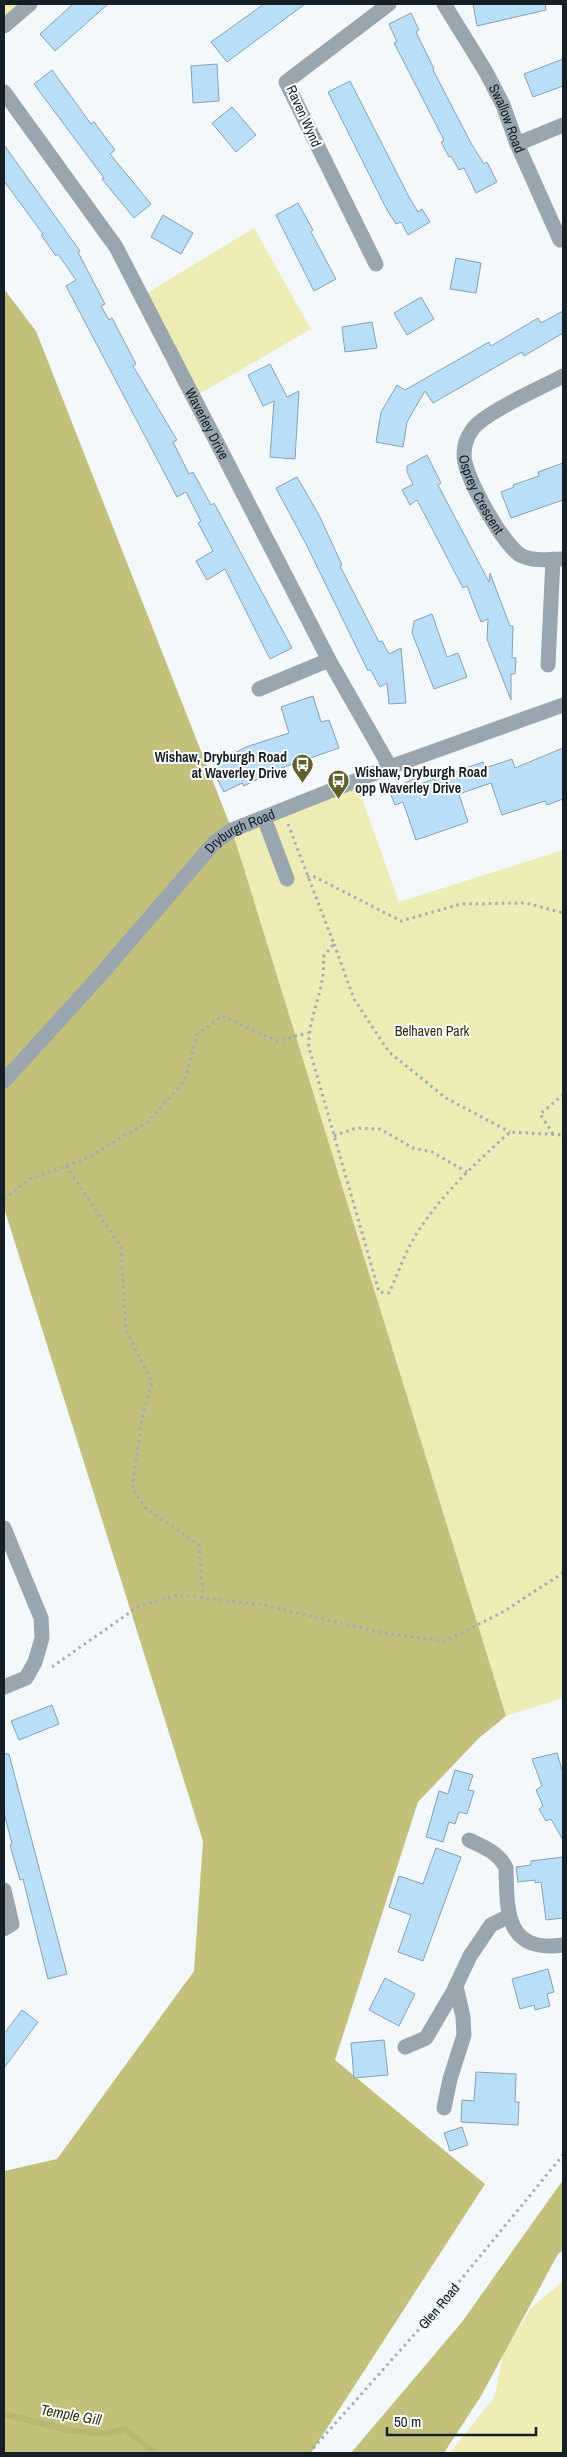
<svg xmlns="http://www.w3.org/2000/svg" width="567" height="2457" font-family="'Archivo Narrow',sans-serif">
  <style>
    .green { fill: #edecb4 }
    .forest { fill: #c2c07b }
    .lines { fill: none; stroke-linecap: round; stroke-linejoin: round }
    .stream { stroke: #b8b671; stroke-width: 6 }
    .building { fill: #b8def8; stroke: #87a0b2 }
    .path { stroke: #a5acb1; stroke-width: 3; stroke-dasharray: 2.5 4; stroke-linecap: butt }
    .minor { stroke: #9aa5ad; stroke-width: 15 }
    .labels { text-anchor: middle; stroke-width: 4; stroke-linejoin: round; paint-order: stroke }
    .street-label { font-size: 14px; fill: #161f26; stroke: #fff }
    .poi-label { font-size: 14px; font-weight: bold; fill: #161f26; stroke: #fff; text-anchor: end }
    .park-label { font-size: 14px; fill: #2f2d0e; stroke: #fff }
    .water-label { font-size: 15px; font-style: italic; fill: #313011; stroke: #fff }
  </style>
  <rect width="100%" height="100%" fill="#f3f8fc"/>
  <path class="green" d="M4,4H19L4,17Z
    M254,228L311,329L194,397L142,296Z
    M356,782L399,902L563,850V1698L506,1716L232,830Z
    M563,2281V2453H450L495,2396L503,2354L531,2308Z"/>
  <path class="forest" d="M4,289L36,331L232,830L506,1716L479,1738L418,1802L335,2060L485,2184L311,2453H4V2171L57,2159L194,1971L203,1841L4,1208Z
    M563,2180V2250L558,2254L481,2396L444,2453H351L462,2322Z"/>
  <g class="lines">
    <path class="stream" d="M4,2414L68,2430L106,2434L125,2429L155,2453"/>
  </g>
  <path class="building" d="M73,4H108L55,51L40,34Z
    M264,4H305L227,62L211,42Z
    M473,4H545L546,10L477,26Z
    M411,13L419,30L416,32L434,69L433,70L472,145L484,164L487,162L497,182L476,193L464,168L459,170L451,156L449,157L441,142L444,140L394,43L397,42L389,24Z
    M563,59V86L533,97L524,74Z
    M217,64L219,101L193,103L191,66Z
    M52,70L91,124L94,122L115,150L110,154L151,204L134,218L102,179L104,178L34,84Z
    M350,81L409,197L418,212L422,209L430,222L408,235L401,222L396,224L387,210L328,92Z
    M232,107L256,135L236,152L212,123Z
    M4,145L80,251L78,252L105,304L101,306L109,320L112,318L136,364L133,366L177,440L173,442L189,474L193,472L211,505L214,503L292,648L270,659L225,569L207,580L196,561L213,551L198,523L201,521L186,492L177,497L66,286L76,280L58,254L56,256L41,235L43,234L4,181Z
    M298,203L313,230L311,232L336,279L314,291L276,215Z
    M163,215L193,233L181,254L151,237Z
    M456,258L481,263L476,293L450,289Z
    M421,297L434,319L407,335L394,313Z
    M563,311V333L524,356L522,352L433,403L425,391L407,422L403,447L376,442L381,412L397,385L405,390L489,342L491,346L538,318L541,323Z
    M372,322L377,348L345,352L342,327Z
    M270,364L287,397L299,391L295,459L270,457L274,401L263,406L248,375Z
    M427,455L441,483L438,485L489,582L490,573L510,626H513L512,658H516L515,674H511V700L487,639L488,619L481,622L467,586L463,588L417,500L410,505L402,490L413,484L407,472V466Z
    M563,463V500L511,518L501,492L514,487L513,485L539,476L538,472Z
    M297,477L319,515L342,565L340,566L379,642L382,641L389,654L401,648L406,703L389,704L387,683L380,687L370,669L368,671L306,544L276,488Z
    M432,614L447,657L458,653L467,677L434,689L412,633L414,621Z
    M313,696L321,722L329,720L339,748L276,770L244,786L242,783L224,792L212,769L231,759L229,756L246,747L289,733L281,707Z
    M563,748V799L547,805L545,801L502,815L491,783L459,794L468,822L416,840L403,802L395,805L389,790L414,779L417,785L483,762L485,768L512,759L515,768Z
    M52,1705L59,1724L19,1740L11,1721Z
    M557,1753L563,1773V1840L551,1819L546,1821L539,1809L543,1806L536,1790L542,1786L532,1759Z
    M4,1754H9L67,1974L48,1979L23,1879L20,1880L10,1845L12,1844L4,1813Z
    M455,1770L473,1775L468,1790L474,1791L467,1814L459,1812L455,1824L449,1822L443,1842L426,1837L439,1791L448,1794Z
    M436,1848L461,1857L423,1961L398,1952L411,1915L389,1907L399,1876L423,1884Z
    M563,1857V1918L546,1920L541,1882L535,1883V1880L518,1882L516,1867L531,1865V1861Z
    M548,1969L554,1992L547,1994L550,2006L535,2010L534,2005L520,2009L512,1979Z
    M385,1978L415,1994L399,2026L369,2010Z
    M22,2010L38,2022L4,2068V2034Z
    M384,2040L388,2075L354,2078L351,2043Z
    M476,2072L516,2074L515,2102H519L518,2125L461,2122L462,2100L474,2101Z
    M462,2127L468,2145L450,2151L444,2133Z"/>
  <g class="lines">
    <g class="path">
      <path d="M288,824L334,944L323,957C327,988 307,1017 309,1048L379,1292L389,1293C399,1271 407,1247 421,1227C445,1191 478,1161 510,1132L563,1135"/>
      <path d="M307,877L313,876L401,921L461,904L526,903L563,913"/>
      <path d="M334,944L354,999L389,1052L446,1098L510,1132"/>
      <path d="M553,1134L540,1114L563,1095"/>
      <path d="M334,1136L356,1128L380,1129L413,1148L432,1152L467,1172"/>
      <path d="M66,1166L121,1247L126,1330L152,1383L142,1418L132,1489L146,1508L199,1545L203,1598"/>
      <path d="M4,1199L30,1179L83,1160L148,1122L185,1080L197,1035L222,1016L277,1041L308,1033"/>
      <path d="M52,1667L139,1606L179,1595L264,1605L383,1633L445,1641L501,1613L563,1573"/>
      <path id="s1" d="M309,2453L436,2310L563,2155"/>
    </g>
    <g class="minor">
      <path id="s2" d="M444,4L486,72L503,105L517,144L560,240"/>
      <path d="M4,26L30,4"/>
      <path id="s3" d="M4,92L116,247L329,660L390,767"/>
      <path d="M517,144L563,125"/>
      <path d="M376,264L286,82L389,4"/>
      <path id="s4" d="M563,376C543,387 483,413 472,430C467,437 464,447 464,455C464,476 504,547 522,556C535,562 549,559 563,559"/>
      <path d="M548,665L553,559"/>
      <path d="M259,689L329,660"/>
      <path d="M264,818L287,879"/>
      <path id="s5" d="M4,1081L95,981L215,842L232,830L390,767L563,705"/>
      <path d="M4,1528L41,1618L42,1638L35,1662L26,1678L4,1687"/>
      <path d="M469,1840C484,1847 498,1852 506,1868C507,1911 505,1953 563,1945"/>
      <path d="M4,1890L12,1924L4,1929"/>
      <path d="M405,2047L426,2038L453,1992L470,1956L491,1925L509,1916"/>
      <path d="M444,2108L450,2079L464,2035L463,2017L456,1986"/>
    </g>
  </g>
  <defs>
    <symbol id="bus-pin" viewBox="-11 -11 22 30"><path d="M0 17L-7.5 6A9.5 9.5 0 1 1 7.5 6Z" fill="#61602c" stroke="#fff"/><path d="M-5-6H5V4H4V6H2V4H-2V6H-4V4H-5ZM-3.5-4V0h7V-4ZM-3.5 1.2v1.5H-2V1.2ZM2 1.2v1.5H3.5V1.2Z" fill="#fff"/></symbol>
  </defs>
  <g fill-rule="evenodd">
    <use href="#bus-pin" x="290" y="752" width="25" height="34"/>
    <use href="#bus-pin" x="326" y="768" width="25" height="34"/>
  </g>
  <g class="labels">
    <g class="street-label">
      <text transform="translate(304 116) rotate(66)" y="5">Raven Wynd</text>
      <text dy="5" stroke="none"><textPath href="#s2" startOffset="131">Swallow Road</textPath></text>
      <text dy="5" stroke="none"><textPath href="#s3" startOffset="390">Waverley Drive</textPath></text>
      <text dy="5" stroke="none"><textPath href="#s4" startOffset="176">Osprey Crescent</textPath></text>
      <text dy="5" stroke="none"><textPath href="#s5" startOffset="346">Dryburgh Road</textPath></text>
      <text dy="5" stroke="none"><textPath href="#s1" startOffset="196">Glen Road</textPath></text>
    </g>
    <g class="poi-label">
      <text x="287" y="762">Wishaw, Dryburgh Road<tspan x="287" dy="16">at Waverley Drive</tspan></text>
      <text x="355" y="777" text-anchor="start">Wishaw, Dryburgh Road<tspan x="355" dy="16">opp Waverley Drive</tspan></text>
    </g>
    <g class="park-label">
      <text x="432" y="1036">Belhaven Park</text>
    </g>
    <g class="water-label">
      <text transform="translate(71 2415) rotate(10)" y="5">Temple Gill</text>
    </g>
  </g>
  <rect width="567" height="2457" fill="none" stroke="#161f26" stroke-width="10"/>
  <path d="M387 2427v8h149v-8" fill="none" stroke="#161f26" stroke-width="2.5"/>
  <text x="394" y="2427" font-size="15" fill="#161f26" stroke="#ffffff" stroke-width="4" paint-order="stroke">50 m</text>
</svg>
